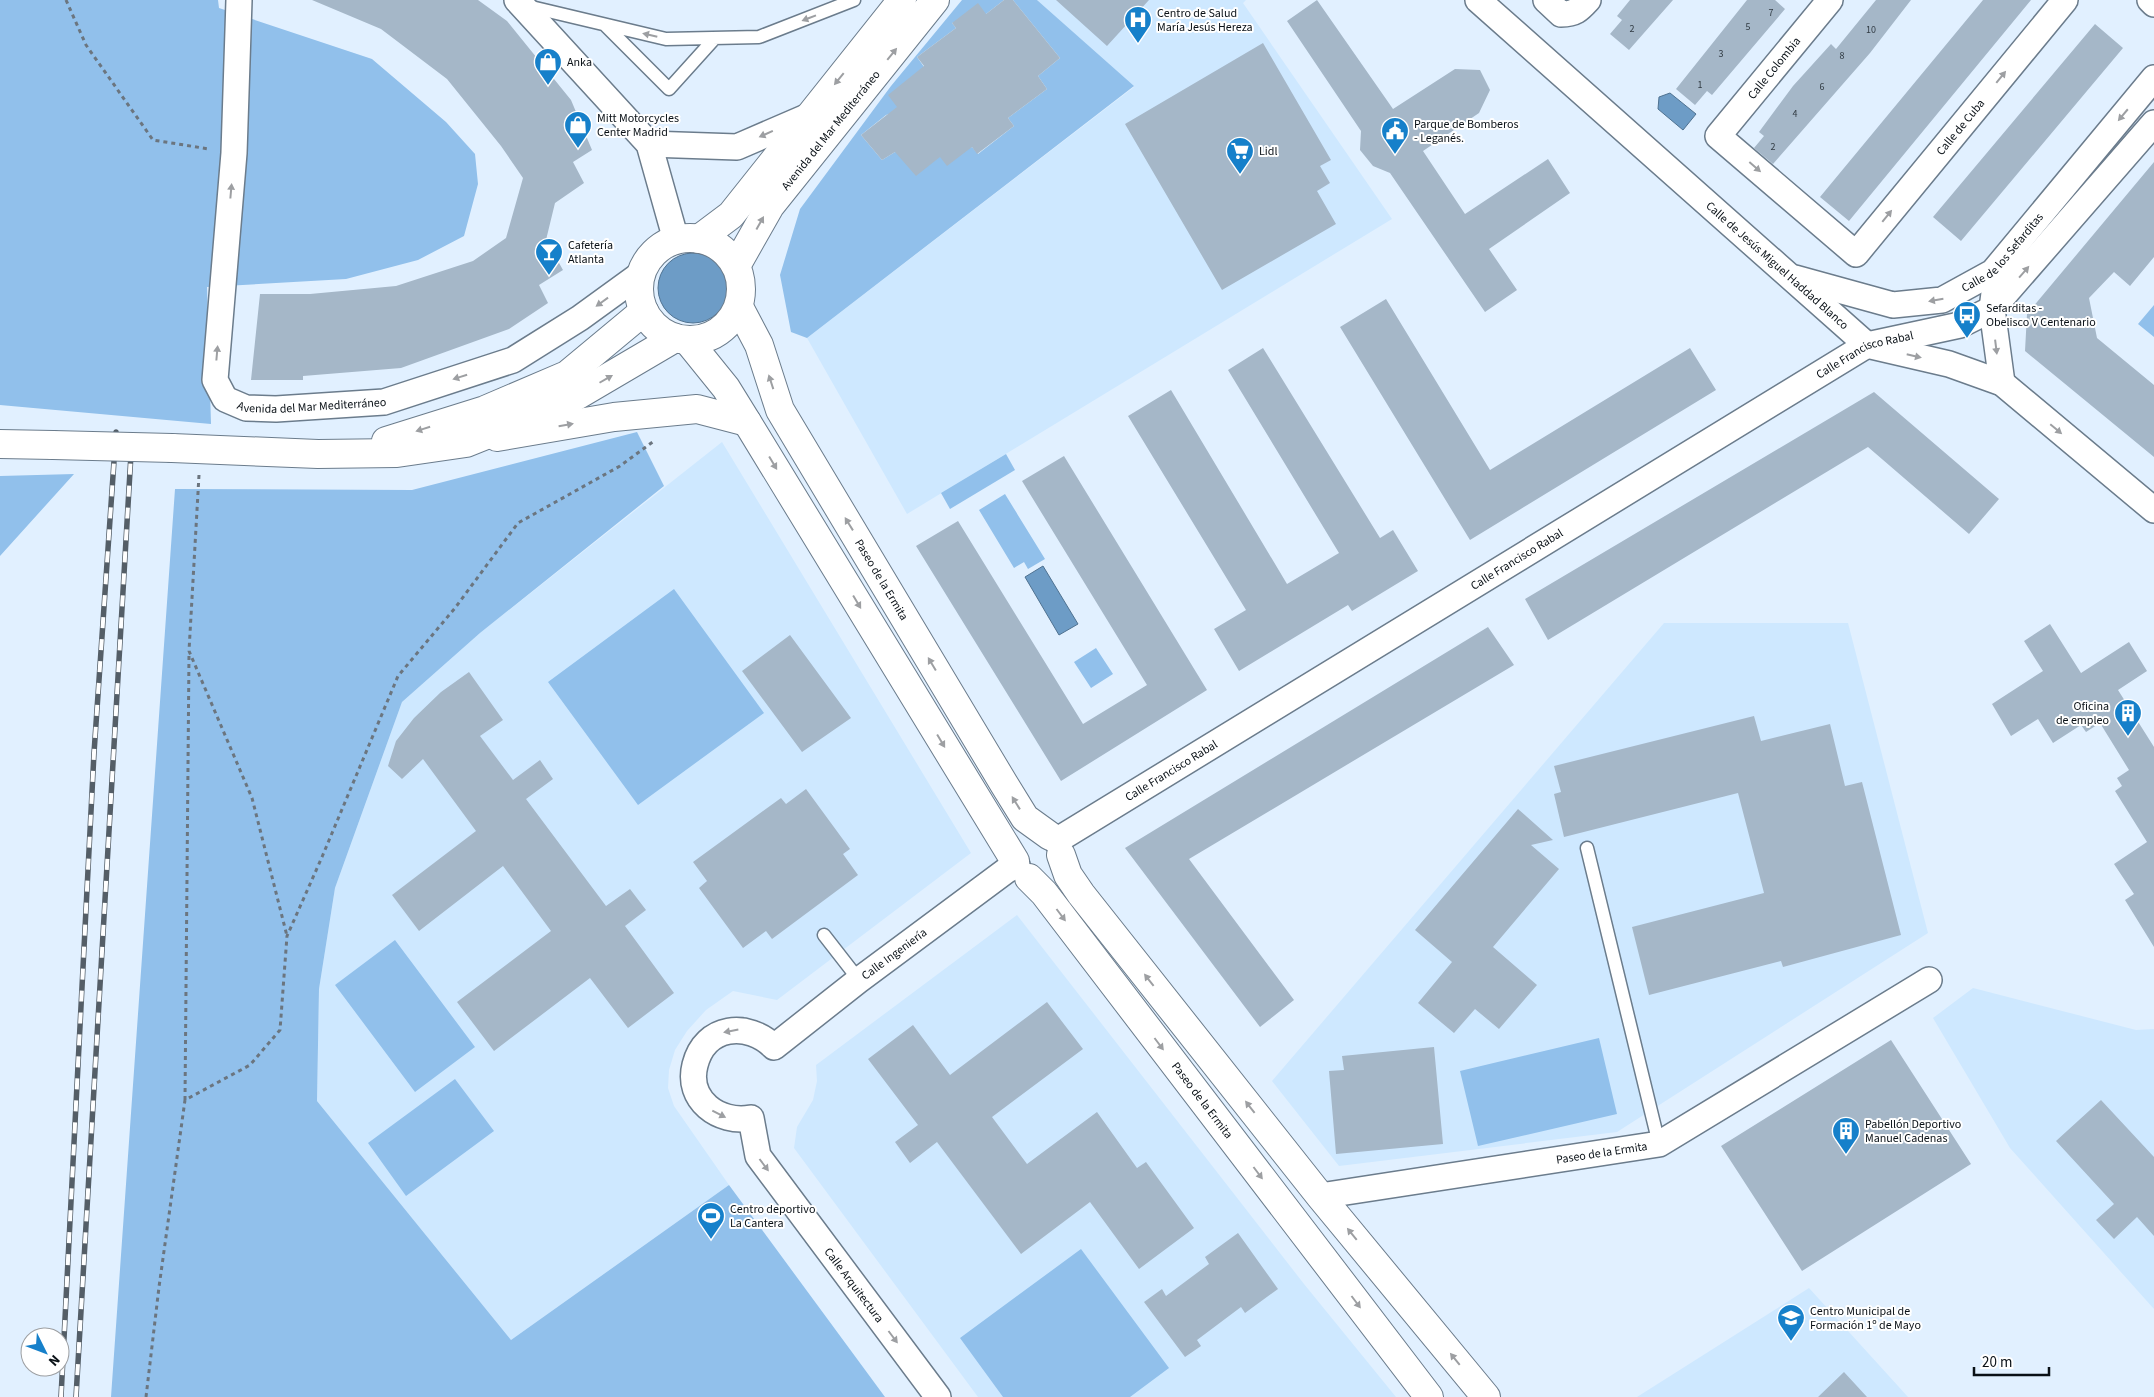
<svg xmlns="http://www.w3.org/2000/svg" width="2154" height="1397" font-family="'Source Sans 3',sans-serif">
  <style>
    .built { fill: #cee8ff }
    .green { fill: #91c0eb }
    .water { fill: #6d9cc6; stroke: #4f7291 }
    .building { fill: #a5b7c8 }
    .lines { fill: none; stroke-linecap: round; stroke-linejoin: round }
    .service-casing { stroke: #6b7c8c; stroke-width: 15 }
    .minor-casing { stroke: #6b7c8c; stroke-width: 28 }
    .secondary-casing { stroke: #6b7c8c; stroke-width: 30 }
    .primary-casing { stroke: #6b7c8c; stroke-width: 30 }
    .path { stroke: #6b757f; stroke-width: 3; stroke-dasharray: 4 4; stroke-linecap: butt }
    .service { stroke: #fff; stroke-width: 12 }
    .minor { stroke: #fff; stroke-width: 25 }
    .secondary { stroke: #fff; stroke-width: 28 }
    .primary { stroke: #fff; stroke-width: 28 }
    .rail-casing { stroke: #545e67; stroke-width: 5.5 }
    .rail { stroke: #fff; stroke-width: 4; stroke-dasharray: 11; stroke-linecap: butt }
    .primary-bridge-casing { stroke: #6b7c8c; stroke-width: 30; stroke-linecap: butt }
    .primary-bridge { stroke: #fff; stroke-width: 28 }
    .oneway { fill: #9d9fa2 }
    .labels { text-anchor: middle; stroke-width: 4; stroke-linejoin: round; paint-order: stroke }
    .number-label { font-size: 10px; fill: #303a42 }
    .poi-label { font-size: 12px; fill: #091016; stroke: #fff; text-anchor: start }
    .street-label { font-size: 12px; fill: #091016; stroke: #fff }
  </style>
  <rect width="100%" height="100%" fill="#e1f0ff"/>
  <path class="built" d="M1037,0H1246L1243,3L1392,219L907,514L807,338L1134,87Z
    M722,442L971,853L777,1000L733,991L706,1010L687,1031L675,1050L669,1070L668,1088L674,1106L729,1185L511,1340L317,1101L319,989L335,888L402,702L480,633Z
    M1664,623H1848L1928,933L1617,1132L1339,1166L1272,1081Z
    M1017,915L1304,1284L1396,1397H978L794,1148L797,1127L813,1100L817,1081L816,1065Z
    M1973,988L2136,1030L2154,1029V1309L2010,1148L1933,1018Z
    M1809,1288L1908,1397H1637Z"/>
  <path class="green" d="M0,0H218L219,8L372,59L446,122L475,154L478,184L464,236L418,260L346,279L207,287L211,424L0,405Z
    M962,0H1004L986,14L952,23L956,28L917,57L924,67L900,110L886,115L861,135L882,160L895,152L940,157L972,147L978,154L1014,126L1008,118L1047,89L1038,76L1060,58L1013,0H1037L1134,86L807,338L791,332L780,275L800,209L891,86Z
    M2154,305V337L2138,324Z
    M637,432L664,486L480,633L402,702L335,888L319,989L317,1101L511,1340L729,1185L885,1397H111L175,489L412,490Z
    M1006,454L1015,470L950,509L941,493Z
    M74,474L0,556V476Z
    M1005,494L1045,559L1028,569L1024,562L1014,568L979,510Z
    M674,589L764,713L638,805L548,682Z
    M1096,648L1113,674L1091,688L1074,662Z
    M395,940L475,1047L415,1092L335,985Z
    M1599,1038L1617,1114L1478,1146L1460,1071Z
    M455,1079L494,1131L406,1196L368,1143Z
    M1081,1249L1169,1368L1130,1397H1003L960,1338Z"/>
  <path class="water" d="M1670,93L1696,114L1683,130L1658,109L1659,97Z
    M658 288a35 35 0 1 1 70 0a35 35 0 1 1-70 0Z
    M1043,566L1078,624L1059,635L1025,577Z"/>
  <path class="building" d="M312,0H478L507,21L571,100L592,150L573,162L584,183L555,203L546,240L563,270L539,285L548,303L509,329L401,368L303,376V380H251L260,294H310L396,286L473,261L506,238L523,178L501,146L447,79L381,29Z
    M1004,0H1013L1060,58L1038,76L1047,89L1008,118L1014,126L977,154L972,147L947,166L940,157L916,176L895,152L882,160L861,135L897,107L888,95L924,66L917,57L956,28L952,23L978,3L986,14Z
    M1056,0H1149L1107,46Z
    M1317,0L1393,109L1455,69L1480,70L1490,90L1479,113L1423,151L1465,214L1548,159L1570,193L1489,249L1517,290L1485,312L1390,173L1373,166L1360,150L1361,131L1287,21Z
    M1630,0H1673L1629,50L1610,34L1622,20L1617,16Z
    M1747,0H1775L1785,9L1712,95L1707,91L1695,105L1676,89Z
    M1876,0H1911L1870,53L1773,164L1754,148L1764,136L1759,132L1793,86L1831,44L1836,49Z
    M1983,0H2031L1849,221L1820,197Z
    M2095,24L2123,48L1961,241L1933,217Z
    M1263,43L1331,160L1320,166L1330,183L1317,191L1336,224L1222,290L1125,124Z
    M2154,162V257L2130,286L2114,272L2089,298L2097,338L2154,385V457L2025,351L2027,314Z
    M1386,299L1490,470L1690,348L1716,390L1470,540L1340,327Z
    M1263,348L1380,538L1393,530L1418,571L1352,611L1348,605L1239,671L1214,629L1246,610L1128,416L1171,390L1287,584L1339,553L1228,370Z
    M1874,392L1999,499L1969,534L1868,447L1548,640L1525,599Z
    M1064,456L1207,690L1061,781L916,546L958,521L1083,724L1147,685L1022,481Z
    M2050,624L2081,673L2129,642L2147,671L2118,690L2154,747V947L2125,900L2134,894L2114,864L2147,842L2115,791L2122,786L2117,778L2129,770L2100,723L2086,732L2081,725L2053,743L2038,719L2011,736L1992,704L2043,671L2024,641Z
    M1488,627L1514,665L1189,859L1294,1000L1260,1027L1125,848Z
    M790,635L851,718L802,752L742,671Z
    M469,672L503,720L480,736L513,780L540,760L553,779L526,799L606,906L630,889L646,910L625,926L674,993L628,1028L590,978L494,1051L457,1002L551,931L503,866L419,931L392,895L476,831L423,759L402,779L388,766L396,741L414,718L441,692Z
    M1754,716L1761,741L1830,724L1845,786L1862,782L1901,935L1783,967L1781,961L1649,995L1632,927L1764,893L1738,793L1564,837L1554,794L1561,792L1554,766Z
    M806,789L850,849L843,854L858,875L772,939L766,931L743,948L699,888L707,881L693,862L781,798L786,804Z
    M1518,809L1553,840L1531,845L1559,869L1493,947L1537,985L1499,1029L1475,1009L1454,1033L1418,1003L1452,962L1415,930Z
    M1047,1002L1083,1049L992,1117L1027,1164L1097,1112L1137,1168L1146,1162L1194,1228L1139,1269L1090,1202L1021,1254L937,1142L910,1163L895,1142L918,1125L868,1059L913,1025L950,1075Z
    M1891,1040L1971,1164L1802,1271L1721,1146Z
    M1434,1047L1443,1144L1336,1154L1329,1071L1344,1070L1342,1056Z
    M2101,1100L2154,1157V1236L2137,1217L2114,1239L2096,1220L2114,1204L2056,1141Z
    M1238,1233L1278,1289L1245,1313L1241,1307L1197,1340L1201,1346L1185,1357L1144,1302L1162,1289L1166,1296L1209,1264L1205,1257Z
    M1844,1372L1867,1397H1818Z"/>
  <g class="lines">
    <defs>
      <path id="service" d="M527,6L666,39L759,37L854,0
        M605,25L669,89L715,38
        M1587,848L1659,1144
        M824,935L859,980"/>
      <g id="minor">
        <path id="s1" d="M239,0L234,153L215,380L225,399L246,408L276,409L384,402L513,360L580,318L642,273"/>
        <path d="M517,0L649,144L676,240"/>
        <path id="s2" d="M1478,0L1867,345L1949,364L2002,383L2154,510"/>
        <path d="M1546,0L1561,14C1575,14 1579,10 1588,0"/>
        <path id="s3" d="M1830,0L1718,136L1856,254L2065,0"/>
        <path d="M2150,0L2154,4"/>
        <path d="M649,144L737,147L811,115"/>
        <path id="s4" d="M1795,278L1893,305L1942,300L1993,272L2154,78"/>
        <path d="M1994,293L1992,309L2002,383"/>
        <path id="s5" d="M1056,841L1867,345L1960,325L1992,309L2154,123"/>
        <path id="s6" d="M1320,1196L1659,1144L1929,980"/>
        <path id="s7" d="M938,1397L758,1156L751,1118C719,1124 686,1100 695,1065C705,1025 748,1021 774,1047L859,980L1007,870L1017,865"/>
      </g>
      <g id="secondary">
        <path id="s8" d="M739,307L759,345L780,410L1004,784L1025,818L1050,836"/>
        <path d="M688,341L726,388L747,422L1015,861"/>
        <path d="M497,437L614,417L697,409L747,422"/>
        <path d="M1061,855L1068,875L1081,894L1320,1196L1486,1397"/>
        <path id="s9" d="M1029,878L1044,893L1429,1397"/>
      </g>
      <g id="primary">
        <circle cx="690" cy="289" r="51"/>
        <path d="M699,239L731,215L902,0"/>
        <path id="s10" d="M736,266L770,206L935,0"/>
        <path d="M386,441L485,410L567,375L644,311"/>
        <path d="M0,444L53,445"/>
        <path d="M172,448L318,454L397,453L466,443L561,405L675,338"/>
      </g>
    </defs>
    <use href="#service" class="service-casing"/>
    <use href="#minor" class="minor-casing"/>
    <use href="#secondary" class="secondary-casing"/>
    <use href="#primary" class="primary-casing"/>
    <path class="path" d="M66,0L86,45L153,140L209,149
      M199,475L189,651L252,798L287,936
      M185,1100L189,654
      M146,1397L159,1287L185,1100L250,1065L280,1030L287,936L322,857L398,676L455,608L518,523L620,466L654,441"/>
    <use href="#service" class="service"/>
    <use href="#minor" class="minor"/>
    <use href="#secondary" class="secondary"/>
    <use href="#primary" class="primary"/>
    <defs>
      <path id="rail" d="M61,1397L94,753L116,432
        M76,1397L132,437"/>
    </defs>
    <use href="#rail" class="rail-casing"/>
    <use href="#rail" class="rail"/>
    <defs>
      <path id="primary-bridge" d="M53,445L172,448"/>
    </defs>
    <use href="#primary-bridge" class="primary-bridge-casing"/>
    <use href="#primary-bridge" class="primary-bridge"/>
  </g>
  <defs><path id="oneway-solid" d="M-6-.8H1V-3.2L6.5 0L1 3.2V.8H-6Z" transform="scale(1.25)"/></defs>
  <g class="oneway">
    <use href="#oneway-solid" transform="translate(809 18) rotate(159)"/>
    <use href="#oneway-solid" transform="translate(650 35) rotate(-167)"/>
    <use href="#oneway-solid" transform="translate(892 54) rotate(-51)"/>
    <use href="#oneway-solid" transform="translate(2001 77) rotate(-51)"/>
    <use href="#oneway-solid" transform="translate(839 79) rotate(129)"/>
    <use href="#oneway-solid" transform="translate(2123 115) rotate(130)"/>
    <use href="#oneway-solid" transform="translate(766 134) rotate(156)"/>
    <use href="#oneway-solid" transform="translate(1755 167) rotate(41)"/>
    <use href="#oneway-solid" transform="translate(231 191) rotate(-85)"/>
    <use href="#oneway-solid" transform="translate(1887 216) rotate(-51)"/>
    <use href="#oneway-solid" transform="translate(760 223) rotate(-61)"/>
    <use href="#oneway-solid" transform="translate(2024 272) rotate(-49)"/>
    <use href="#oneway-solid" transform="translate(1936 300) rotate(170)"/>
    <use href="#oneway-solid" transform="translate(602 302) rotate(144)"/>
    <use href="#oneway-solid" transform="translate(1996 347) rotate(83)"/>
    <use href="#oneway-solid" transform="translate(217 353) rotate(-85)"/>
    <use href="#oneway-solid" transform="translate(1914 356) rotate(13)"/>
    <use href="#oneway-solid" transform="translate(460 377) rotate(162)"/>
    <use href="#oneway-solid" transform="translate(606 379) rotate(-30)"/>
    <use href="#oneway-solid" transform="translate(771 382) rotate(-108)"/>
    <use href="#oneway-solid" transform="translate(566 425) rotate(-10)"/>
    <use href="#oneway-solid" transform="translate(423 429) rotate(162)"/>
    <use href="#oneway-solid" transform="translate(2056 429) rotate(40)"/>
    <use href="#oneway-solid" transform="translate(773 463) rotate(59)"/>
    <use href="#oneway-solid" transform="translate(849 524) rotate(-122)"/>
    <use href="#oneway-solid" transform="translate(857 602) rotate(59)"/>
    <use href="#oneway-solid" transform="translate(932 664) rotate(-121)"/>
    <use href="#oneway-solid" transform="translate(941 741) rotate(59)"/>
    <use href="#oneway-solid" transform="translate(1016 803) rotate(-122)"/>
    <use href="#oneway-solid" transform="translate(1061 915) rotate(53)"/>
    <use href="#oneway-solid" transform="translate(1149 980) rotate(-128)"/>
    <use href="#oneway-solid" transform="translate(731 1031) rotate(169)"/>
    <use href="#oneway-solid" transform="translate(1159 1044) rotate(53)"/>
    <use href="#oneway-solid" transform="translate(1250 1107) rotate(-128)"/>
    <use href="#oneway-solid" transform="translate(719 1114) rotate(27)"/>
    <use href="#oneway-solid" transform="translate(764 1165) rotate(53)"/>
    <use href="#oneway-solid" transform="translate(1258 1173) rotate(53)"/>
    <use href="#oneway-solid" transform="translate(1352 1234) rotate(-129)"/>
    <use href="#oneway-solid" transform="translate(1356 1302) rotate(53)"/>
    <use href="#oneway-solid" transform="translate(893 1337) rotate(53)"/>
    <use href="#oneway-solid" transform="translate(1455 1359) rotate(-129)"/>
  </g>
  <defs>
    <symbol id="hospital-pin" viewBox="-11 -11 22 30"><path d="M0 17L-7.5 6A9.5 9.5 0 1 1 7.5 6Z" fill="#1680ca" stroke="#fff"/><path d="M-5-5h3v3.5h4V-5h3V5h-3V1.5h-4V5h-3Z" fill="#fff"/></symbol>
    <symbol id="shop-pin" viewBox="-11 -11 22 30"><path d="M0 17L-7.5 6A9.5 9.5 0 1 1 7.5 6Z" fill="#1680ca" stroke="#fff"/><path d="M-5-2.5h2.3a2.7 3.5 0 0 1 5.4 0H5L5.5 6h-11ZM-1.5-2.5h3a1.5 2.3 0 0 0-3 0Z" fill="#fff"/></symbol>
    <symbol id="civic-pin" viewBox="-11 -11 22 30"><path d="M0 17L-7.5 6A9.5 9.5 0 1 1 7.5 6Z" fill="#1680ca" stroke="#fff"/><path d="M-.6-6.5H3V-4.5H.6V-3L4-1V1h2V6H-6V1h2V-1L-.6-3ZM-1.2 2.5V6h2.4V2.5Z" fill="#fff"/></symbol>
    <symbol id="supermarket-pin" viewBox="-11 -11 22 30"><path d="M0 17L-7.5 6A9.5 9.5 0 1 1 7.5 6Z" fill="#1680ca" stroke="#fff"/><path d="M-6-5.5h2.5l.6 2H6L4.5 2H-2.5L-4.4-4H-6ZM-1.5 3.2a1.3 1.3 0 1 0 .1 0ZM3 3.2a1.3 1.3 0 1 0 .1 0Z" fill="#fff"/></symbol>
    <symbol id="bar-pin" viewBox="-11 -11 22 30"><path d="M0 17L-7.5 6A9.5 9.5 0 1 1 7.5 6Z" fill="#1680ca" stroke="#fff"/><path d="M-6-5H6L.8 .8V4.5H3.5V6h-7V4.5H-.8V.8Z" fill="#fff"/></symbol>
    <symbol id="bus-pin" viewBox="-11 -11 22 30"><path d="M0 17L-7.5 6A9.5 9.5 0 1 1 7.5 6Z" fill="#1680ca" stroke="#fff"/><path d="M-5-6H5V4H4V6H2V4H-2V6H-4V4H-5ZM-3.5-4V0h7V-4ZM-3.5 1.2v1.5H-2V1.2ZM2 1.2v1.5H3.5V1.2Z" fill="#fff"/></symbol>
    <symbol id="building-pin" viewBox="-11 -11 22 30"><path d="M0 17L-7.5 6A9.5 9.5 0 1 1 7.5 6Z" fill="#1680ca" stroke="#fff"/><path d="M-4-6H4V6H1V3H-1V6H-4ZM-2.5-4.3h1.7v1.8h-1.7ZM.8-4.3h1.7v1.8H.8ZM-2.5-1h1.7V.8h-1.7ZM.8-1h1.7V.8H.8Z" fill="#fff"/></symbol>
    <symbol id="stadium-pin" viewBox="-11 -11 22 30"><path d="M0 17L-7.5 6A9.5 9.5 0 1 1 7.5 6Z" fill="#1680ca" stroke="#fff"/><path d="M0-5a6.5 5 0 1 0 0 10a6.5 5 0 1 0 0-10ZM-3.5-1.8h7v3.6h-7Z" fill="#fff"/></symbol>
    <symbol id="university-pin" viewBox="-11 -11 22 30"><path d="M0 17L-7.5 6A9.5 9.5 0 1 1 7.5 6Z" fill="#1680ca" stroke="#fff"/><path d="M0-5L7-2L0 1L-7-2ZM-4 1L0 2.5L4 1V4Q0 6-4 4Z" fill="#fff"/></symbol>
  </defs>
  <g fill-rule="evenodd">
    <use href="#hospital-pin" x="1122" y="4" width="32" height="43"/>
    <use href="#shop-pin" x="532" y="46" width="32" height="43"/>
    <use href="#shop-pin" x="562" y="109" width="32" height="43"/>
    <use href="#civic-pin" x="1379" y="115" width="32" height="43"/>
    <use href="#supermarket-pin" x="1224" y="135" width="32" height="43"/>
    <use href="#bar-pin" x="533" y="236" width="32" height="43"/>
    <use href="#bus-pin" x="1951" y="299" width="32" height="43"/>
    <use href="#building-pin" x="2112" y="697" width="32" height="43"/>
    <use href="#building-pin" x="1830" y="1115" width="32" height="43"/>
    <use href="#stadium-pin" x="695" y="1200" width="32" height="43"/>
    <use href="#university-pin" x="1775" y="1302" width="32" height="43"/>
  </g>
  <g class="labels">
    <g class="number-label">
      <text x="1771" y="16">7</text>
      <text x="1748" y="30">5</text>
      <text x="1632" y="32">2</text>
      <text x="1871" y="33">10</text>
      <text x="1721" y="57">3</text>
      <text x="1842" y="59">8</text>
      <text x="1700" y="88">1</text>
      <text x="1822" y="90">6</text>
      <text x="1795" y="117">4</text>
      <text x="1773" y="150">2</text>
    </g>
    <g class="poi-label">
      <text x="1157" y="17">Centro de Salud<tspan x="1157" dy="14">María Jesús Hereza</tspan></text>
      <text x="567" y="66">Anka</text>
      <text x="597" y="122">Mitt Motorcycles<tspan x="597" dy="14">Center Madrid</tspan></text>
      <text x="1414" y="128">Parque de Bomberos<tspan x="1414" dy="14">- Leganés.</tspan></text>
      <text x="1259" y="155">Lidl</text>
      <text x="568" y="249">Cafetería<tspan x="568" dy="14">Atlanta</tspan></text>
      <text x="1986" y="312">Sefarditas -<tspan x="1986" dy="14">Obelisco V Centenario</tspan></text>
      <text x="2109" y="710" text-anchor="end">Oficina<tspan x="2109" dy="14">de empleo</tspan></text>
      <text x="1865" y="1128">Pabellón Deportivo<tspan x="1865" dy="14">Manuel Cadenas</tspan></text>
      <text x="730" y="1213">Centro deportivo<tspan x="730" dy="14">La Cantera</tspan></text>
      <text x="1810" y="1315">Centro Municipal de<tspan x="1810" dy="14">Formación 1º de Mayo</tspan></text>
    </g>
    <g class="street-label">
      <text transform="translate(1774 68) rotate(-51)" y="4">Calle Colombia</text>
      <text dy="4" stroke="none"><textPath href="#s3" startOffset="522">Calle de Cuba</textPath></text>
      <text dy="4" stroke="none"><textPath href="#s10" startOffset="166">Avenida del Mar Mediterráneo</textPath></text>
      <text dy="4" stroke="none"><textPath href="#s4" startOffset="229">Calle de los Sefarditas</textPath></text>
      <text dy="4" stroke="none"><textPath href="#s2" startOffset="400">Calle de Jesús Miguel Haddad Blanco</textPath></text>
      <text dy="4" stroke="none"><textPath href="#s5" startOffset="945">Calle Francisco Rabal</textPath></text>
      <text dy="4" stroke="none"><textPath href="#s1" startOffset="491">Avenida del Mar Mediterráneo</textPath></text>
      <text dy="4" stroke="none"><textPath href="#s5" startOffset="540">Calle Francisco Rabal</textPath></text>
      <text dy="4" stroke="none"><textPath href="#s8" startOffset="309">Paseo de la Ermita</textPath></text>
      <text dy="4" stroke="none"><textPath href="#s5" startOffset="135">Calle Francisco Rabal</textPath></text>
      <text dy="4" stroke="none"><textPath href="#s7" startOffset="684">Calle Ingeniería</textPath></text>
      <text dy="4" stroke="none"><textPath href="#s9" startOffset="282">Paseo de la Ermita</textPath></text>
      <text dy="4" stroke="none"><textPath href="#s6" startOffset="285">Paseo de la Ermita</textPath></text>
      <text transform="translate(854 1285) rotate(53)" y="4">Calle Arquitectura</text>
    </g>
  </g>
  <g transform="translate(45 1352) rotate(132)"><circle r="24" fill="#ffffff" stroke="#9d9fa2"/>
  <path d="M0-4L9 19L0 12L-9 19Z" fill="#1680ca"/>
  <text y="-8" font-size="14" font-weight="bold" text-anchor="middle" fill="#091016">N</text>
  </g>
  <path d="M1974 1367v8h75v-8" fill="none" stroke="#091016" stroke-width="2.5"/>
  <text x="1982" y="1367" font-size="15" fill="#091016" stroke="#ffffff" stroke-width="4" paint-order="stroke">20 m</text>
</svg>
